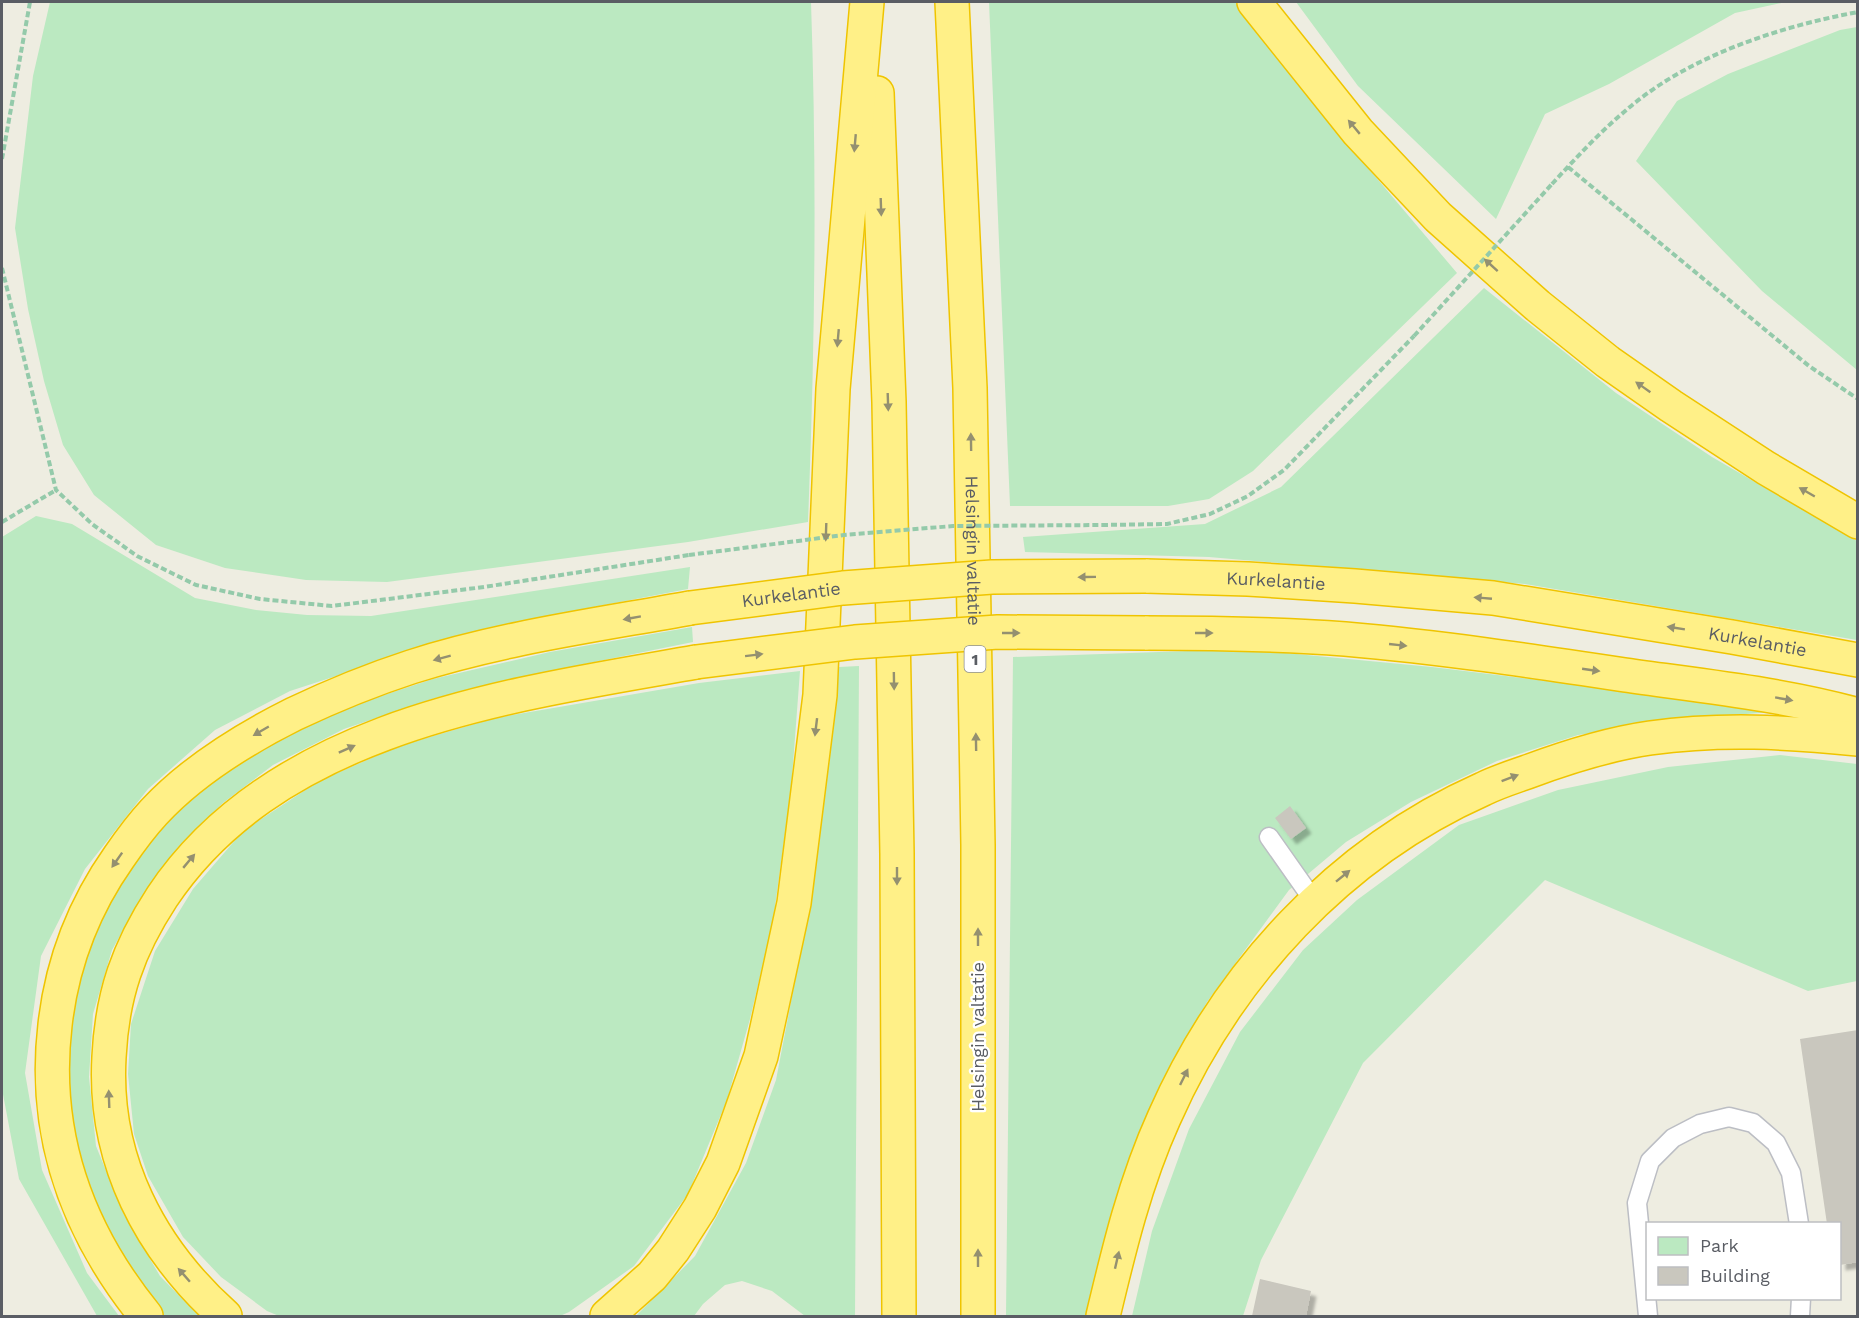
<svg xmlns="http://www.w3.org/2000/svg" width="1859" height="1318" font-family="'Work Sans',sans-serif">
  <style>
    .green { fill: #bbe9c1 }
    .building { fill: #c9c7be; filter: url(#shadow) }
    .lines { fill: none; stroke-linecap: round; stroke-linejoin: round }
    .lane-casing { stroke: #bcbec4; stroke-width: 21 }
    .highway-casing { stroke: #efc400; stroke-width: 36 }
    .path { stroke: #94caaa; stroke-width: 4; stroke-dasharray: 6 3; stroke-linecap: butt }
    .lane { stroke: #fff; stroke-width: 18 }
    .highway { stroke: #fff087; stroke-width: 33 }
    .highway-bridge-casing { stroke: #efc400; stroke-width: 36; stroke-linecap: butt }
    .path-bridge { stroke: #94caaa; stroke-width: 4; stroke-dasharray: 6 3; stroke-linecap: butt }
    .highway-bridge { stroke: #fff087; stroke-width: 33 }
    .oneway { fill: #949070 }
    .labels { text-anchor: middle; stroke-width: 4.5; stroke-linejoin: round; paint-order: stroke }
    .shield { fill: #fff; stroke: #8c8e92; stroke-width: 1.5 }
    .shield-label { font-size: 16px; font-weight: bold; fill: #5a5d64 }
    .street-label { font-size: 18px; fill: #5a5d64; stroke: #fff }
  </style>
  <defs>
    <filter id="shadow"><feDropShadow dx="5.5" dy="5.5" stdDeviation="1.5" flood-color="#0004"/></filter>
  </defs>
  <rect width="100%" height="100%" fill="#eeede1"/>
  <path class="green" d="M50,2H811C817,175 815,349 808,522L688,542L387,582L306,580L225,568L156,545L94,495L63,445L44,381L28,309L15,228L33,76Z
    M989,2H1235L1302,90L1457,273L1253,471L1209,499L1168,506H1010Z
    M1296,2H1786L1735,13L1609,84L1545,114L1496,219L1358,86Z
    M1857,27H1858L1857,370L1762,291L1636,161L1677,101L1728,74L1840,30Z
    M1484,288L1616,393L1712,457L1857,541V640L1525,584L1209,557L1025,552L1023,537L1205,524L1281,487Z
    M36,516L72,524L195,598L256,610L307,615L371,616L690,567L688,589L526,620L395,657L290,691L215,730L148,789L85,869L41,956L25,1073L42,1170L87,1273L119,1316H97L19,1179L2,1089V537Z
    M692,627L693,642L550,671L435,698L344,729L273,765L223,803L178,847L139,902L112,950L93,1014L89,1077L96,1146L124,1215L160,1276L199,1316H164L146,1295L104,1226L78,1155L65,1076L73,1009L91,942L121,880L159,829L204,787L260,750L335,711L433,679L550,652Z
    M1245,649L1432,667L1571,684L1772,712L1695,718L1578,735L1497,761L1411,802L1346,842L1289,890L1207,1002L1149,1109L1109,1227L1088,1316H1006L1013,657Z
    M859,666L855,1316H805L772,1291L742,1281L725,1285L703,1304L694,1316H636L695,1256L746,1163L776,1080L814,882L839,667Z
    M800,671L791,791L773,921L750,1019L727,1100L688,1194L634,1266L569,1312L560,1316H279L267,1311L221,1277L183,1237L148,1176L134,1134L128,1074L131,1024L155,951L193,889L243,831L319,781L399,746L495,718L699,683Z
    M1780,755L1857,764V981L1808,991L1545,880L1363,1063L1261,1260L1243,1316H1132L1152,1231L1189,1129L1240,1032L1303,950L1357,900L1459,825L1558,790L1668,767Z"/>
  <path class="building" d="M1290,806L1306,828L1291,839L1275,818Z
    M1858,1030V1262L1840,1265V1224H1827L1800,1039Z
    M1260,1279L1311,1291L1306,1316H1252Z"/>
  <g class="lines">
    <defs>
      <path id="lane" d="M1269,837L1314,901
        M1648,1316L1637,1203L1650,1161L1673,1138L1700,1124L1729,1117L1753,1123L1776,1143L1791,1173L1799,1224
        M1800,1316L1801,1298"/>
      <g id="highway">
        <path id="s1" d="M952,2L970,388L978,845V1316"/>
        <path d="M1254,2L1358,132L1438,217L1538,306L1608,362L1671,406L1766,468L1858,522"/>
        <path d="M877,93L889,402L897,854L899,1316"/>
        <path id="s2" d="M1146,576L1248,579L1355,586L1493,598L1732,637L1858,660"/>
        <path d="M1145,633C1212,633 1278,634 1345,639C1439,647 1532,661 1625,675C1702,686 1782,694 1858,715"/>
        <path d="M146,1316C77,1231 42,1135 55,1025C62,963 83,908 119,857C130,841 141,826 154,812C193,770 244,739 294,714C332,696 371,680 411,667C501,638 597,625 690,608"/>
        <path d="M225,1316C150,1249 103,1160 109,1057C112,995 128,949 162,897C277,725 509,695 696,662"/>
        <path d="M607,1316L652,1276L673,1250L700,1208L723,1163L761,1056L794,903L820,695L833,389L867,2"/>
        <path d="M1103,1316C1119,1249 1135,1182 1164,1118C1227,975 1339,853 1483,789C1497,782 1513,777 1527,772C1567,757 1608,744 1650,738C1722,728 1787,732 1858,739"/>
      </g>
    </defs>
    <use href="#lane" class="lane-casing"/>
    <use href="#highway" class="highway-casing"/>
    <path class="path" d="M2,159L30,2
      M1568,167L1809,366L1858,399
      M1552,184C1575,159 1598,134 1624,112C1686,57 1777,27 1858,12
      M2,268L56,490L92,524L137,556L196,585L260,599L332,606L484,587L689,555
      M2,522L56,490
      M1102,525L1167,524L1210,514L1248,496L1284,470L1414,336"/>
    <use href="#lane" class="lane"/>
    <use href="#highway" class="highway"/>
    <defs>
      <g id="highway-bridge">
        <path id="s3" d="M690,608L843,588L992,577L1146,576"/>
        <path d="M696,662L855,642L998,632L1145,633"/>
      </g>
    </defs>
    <use href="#highway-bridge" class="highway-bridge-casing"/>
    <path class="path-bridge" d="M1414,336L1552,184
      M689,555L844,535L953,526L1102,525"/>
    <use href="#highway-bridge" class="highway-bridge"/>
  </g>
  <defs><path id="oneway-solid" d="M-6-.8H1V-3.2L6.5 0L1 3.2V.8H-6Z" transform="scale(1.5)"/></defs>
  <g class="oneway">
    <use href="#oneway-solid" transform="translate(1354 127) rotate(-130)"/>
    <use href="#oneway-solid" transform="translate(855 143) rotate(95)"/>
    <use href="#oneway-solid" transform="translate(881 207) rotate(88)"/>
    <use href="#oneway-solid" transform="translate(1491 265) rotate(-138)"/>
    <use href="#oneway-solid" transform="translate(838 338) rotate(95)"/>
    <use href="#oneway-solid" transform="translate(1643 387) rotate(-145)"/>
    <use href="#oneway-solid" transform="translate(888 402) rotate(88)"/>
    <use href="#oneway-solid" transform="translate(971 442) rotate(-91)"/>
    <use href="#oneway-solid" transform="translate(1807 492) rotate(-150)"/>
    <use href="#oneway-solid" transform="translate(826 532) rotate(92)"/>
    <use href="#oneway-solid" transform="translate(1087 577) rotate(179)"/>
    <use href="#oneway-solid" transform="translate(1483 598) rotate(-175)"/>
    <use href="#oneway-solid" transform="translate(632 618) rotate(170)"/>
    <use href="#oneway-solid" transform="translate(1676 628) rotate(-171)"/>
    <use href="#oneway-solid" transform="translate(1011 633)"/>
    <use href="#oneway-solid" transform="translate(1204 633)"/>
    <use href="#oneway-solid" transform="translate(1398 645) rotate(6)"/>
    <use href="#oneway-solid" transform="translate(754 655) rotate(-7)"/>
    <use href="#oneway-solid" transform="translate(442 658) rotate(165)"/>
    <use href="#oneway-solid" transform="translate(1591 670) rotate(8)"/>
    <use href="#oneway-solid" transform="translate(894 681) rotate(89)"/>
    <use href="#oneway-solid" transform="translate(1784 699) rotate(10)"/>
    <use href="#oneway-solid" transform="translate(816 727) rotate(97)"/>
    <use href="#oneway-solid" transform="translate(261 731) rotate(150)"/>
    <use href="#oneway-solid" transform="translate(976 742) rotate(-91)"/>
    <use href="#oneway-solid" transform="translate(347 749) rotate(-24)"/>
    <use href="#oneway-solid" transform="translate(1510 778) rotate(-21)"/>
    <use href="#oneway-solid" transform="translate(117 860) rotate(125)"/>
    <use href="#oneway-solid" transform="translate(189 861) rotate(-50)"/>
    <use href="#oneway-solid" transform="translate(897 876) rotate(90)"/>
    <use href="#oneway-solid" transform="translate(1343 876) rotate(-39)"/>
    <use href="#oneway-solid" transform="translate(978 937) rotate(-90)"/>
    <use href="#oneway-solid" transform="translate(1184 1077) rotate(-64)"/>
    <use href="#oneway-solid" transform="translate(109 1099) rotate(-92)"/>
    <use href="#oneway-solid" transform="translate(978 1258) rotate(-90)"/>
    <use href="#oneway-solid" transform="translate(1117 1260) rotate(-77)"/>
    <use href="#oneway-solid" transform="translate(184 1275) rotate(-131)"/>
  </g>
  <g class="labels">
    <rect class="shield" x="964.5" y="646" width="21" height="26" rx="4.5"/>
    <g class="shield-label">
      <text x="975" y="665">1</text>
    </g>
    <g class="street-label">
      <text dy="6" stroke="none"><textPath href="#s1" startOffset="549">Helsingin valtatie</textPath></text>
      <text dy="6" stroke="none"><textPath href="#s2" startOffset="130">Kurkelantie</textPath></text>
      <text dy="6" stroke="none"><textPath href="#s3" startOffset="102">Kurkelantie</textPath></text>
      <text dy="6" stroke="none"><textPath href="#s2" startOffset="616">Kurkelantie</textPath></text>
      <text transform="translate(978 1037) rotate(-90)" y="6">Helsingin valtatie</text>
    </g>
  </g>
  <rect width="1859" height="1318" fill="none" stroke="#5a5d64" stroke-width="6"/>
  <rect x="1646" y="1222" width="195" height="78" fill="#ffffff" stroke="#bdbec1" stroke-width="1.5"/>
  <rect x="1658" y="1237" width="30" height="18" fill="#bbe9c1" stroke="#bdbec1" stroke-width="1.5"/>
  <text x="1700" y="1252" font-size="18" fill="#5a5d64">Park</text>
  <rect x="1658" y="1267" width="30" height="18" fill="#c9c7be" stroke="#bdbec1" stroke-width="1.5"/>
  <text x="1700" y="1282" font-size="18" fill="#5a5d64">Building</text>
</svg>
